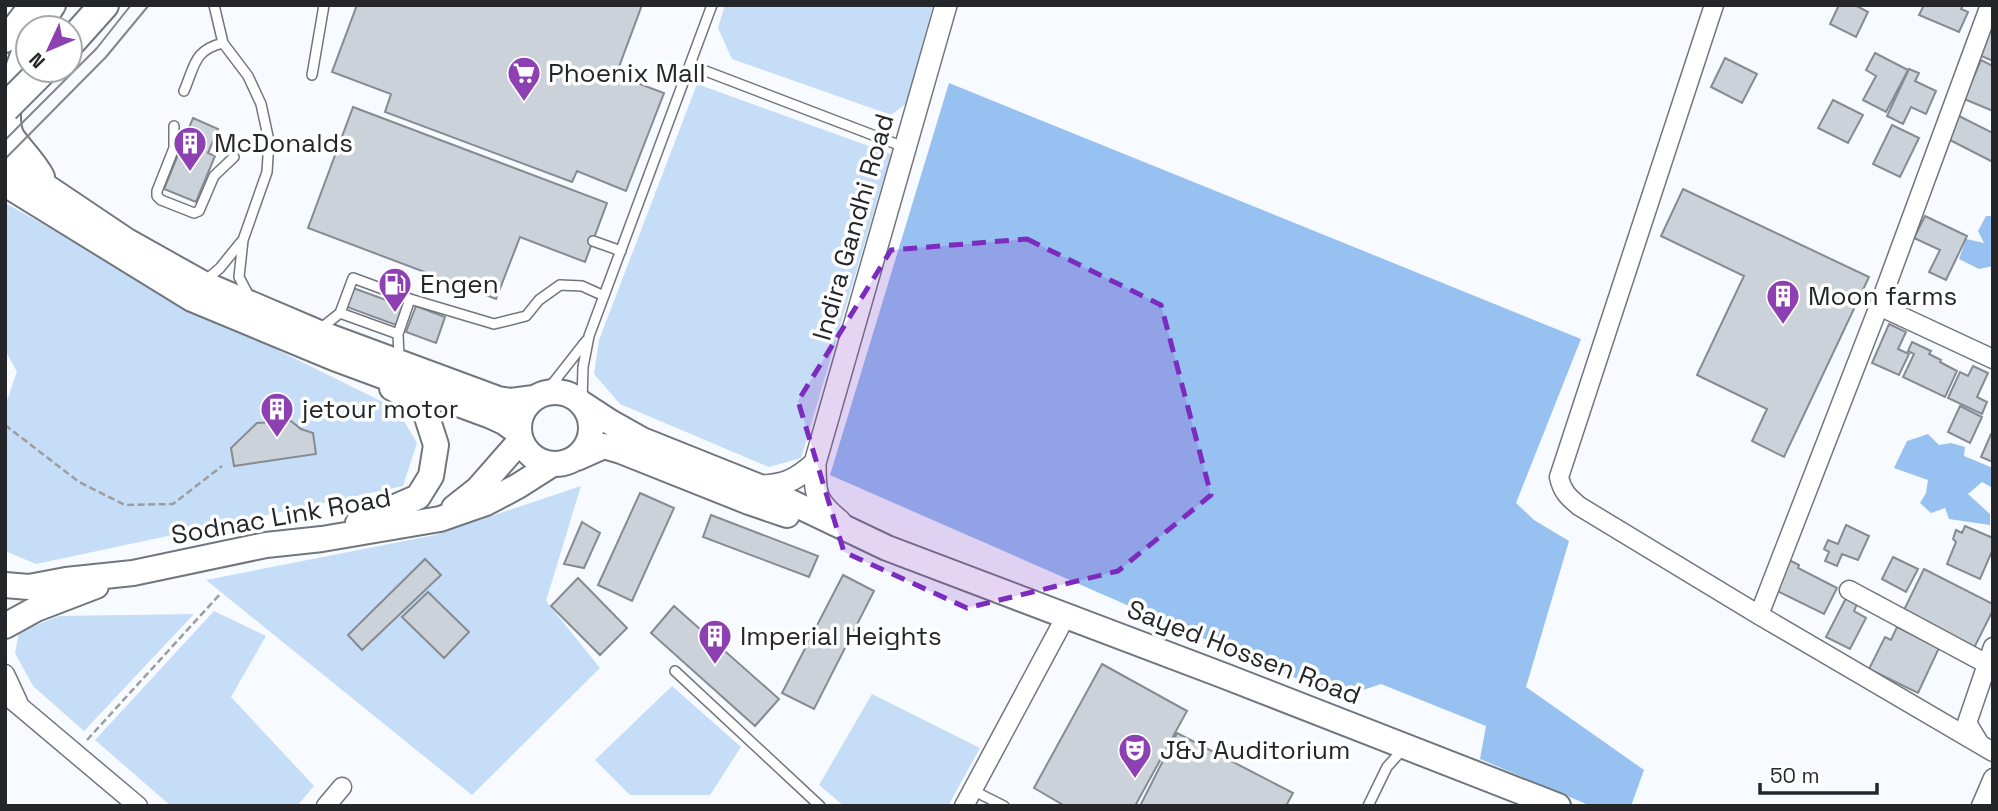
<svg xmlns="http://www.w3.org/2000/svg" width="1998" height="811" font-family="'Space Grotesk',sans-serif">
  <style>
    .green { fill: #c6ddf7 }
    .forest { fill: #97c1f1 }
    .building { fill: #ccd2da; stroke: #858b91; stroke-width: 2 }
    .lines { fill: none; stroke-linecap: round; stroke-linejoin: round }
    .service-casing { stroke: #71767d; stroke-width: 12 }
    .minor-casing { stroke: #71767d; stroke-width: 21 }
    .tertiary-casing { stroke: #71767d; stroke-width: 24 }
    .secondary-casing { stroke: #71767d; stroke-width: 28 }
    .trunk-casing { stroke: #71767d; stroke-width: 32 }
    .path { stroke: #9b9da1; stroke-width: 2.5; stroke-dasharray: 7 3.5; stroke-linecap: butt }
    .service { stroke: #fff; stroke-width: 9 }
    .minor { stroke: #fff; stroke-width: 18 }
    .tertiary { stroke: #fff; stroke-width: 21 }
    .secondary { stroke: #fff; stroke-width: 24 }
    .trunk { stroke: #fff; stroke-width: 28 }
    .tram { stroke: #83868a; stroke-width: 2 }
    .trunk-bridge-casing { stroke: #71767d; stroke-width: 32; stroke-linecap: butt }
    .trunk-bridge { stroke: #fff; stroke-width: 28 }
    .marked { fill: #7b2cbf; fill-opacity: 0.2; stroke: #7b2cbf; stroke-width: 5; stroke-dasharray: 14 9; stroke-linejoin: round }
    .labels { text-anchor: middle; stroke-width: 7; stroke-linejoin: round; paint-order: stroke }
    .poi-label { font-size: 26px; fill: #242629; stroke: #fff; text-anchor: start }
    .street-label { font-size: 26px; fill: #242629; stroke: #fff }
  </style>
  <rect width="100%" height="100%" fill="#f7faff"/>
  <path class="green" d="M725,5H933L907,103L891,115L732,59L718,28Z
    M697,84L891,154L801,458L769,467L620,404L594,374L599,340Z
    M5,203L233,328L397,409L417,443L403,486L36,564L5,551V406L17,372L5,350Z
    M581,486L546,601L600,668L472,795L206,580L435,535Z
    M214,611L266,636L231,697L314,786L297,806H171L95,740Z
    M194,614L84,731L33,686L15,653L19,632L59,616Z
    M672,686L741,747L710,795H630L595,760Z
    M872,694L980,748L948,806H844L819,785Z"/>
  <path class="forest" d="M949,83L1581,339L1516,503L1534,520L1569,541L1526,687L1644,770L1631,806H1591L1480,759L1486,726L1381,684L1345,696L1282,673L830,475Z
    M1986,216H1993V266L1979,269L1959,259L1966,239L1984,243L1978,231Z
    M1928,434L1939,445L1951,443L1965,447L1964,456L1993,468V488L1982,482L1968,494L1990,514V525L1949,519L1945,508L1931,513L1920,503L1926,493L1928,480L1894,468L1907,441Z"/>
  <path class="building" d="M357,5H642L616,75L664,93L626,191L577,171L572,182L385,112L391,94L332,72Z
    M1839,5H1855L1868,12L1856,37L1830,24Z
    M1924,5H1963L1961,9L1968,12L1959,32L1919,15Z
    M1990,30L1993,31V61L1979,55Z
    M1875,53L1908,70L1886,112L1863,100L1876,76L1866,70Z
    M1725,58L1757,74L1742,103L1711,87Z
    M1981,60L1993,66V111L1964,99Z
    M1909,69L1919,73L1915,81L1936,91L1926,114L1911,107L1903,124L1887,116Z
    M1833,100L1863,115L1848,143L1818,128Z
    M353,107L607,203L585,262L520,237L496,299L308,228Z
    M1957,115L1993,133V162L1946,138Z
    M193,118L218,129L208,153L215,156L196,202L164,189Z
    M1892,125L1919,138L1900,177L1873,164Z
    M1683,189L1869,277L1784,457L1752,441L1767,409L1697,375L1744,276L1661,236Z
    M1925,216L1967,236L1946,280L1929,272L1940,250L1914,238Z
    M353,288L403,306L396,325L347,307Z
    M416,306L445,317L436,343L406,332Z
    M1889,324L1906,332L1898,349L1909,354L1899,375L1872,363Z
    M1912,342L1931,351L1929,354L1941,360L1940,362L1957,371L1945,397L1903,377L1914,354L1908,351Z
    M1973,366L1988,373L1977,397L1987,402L1982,414L1948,398L1960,372L1968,376Z
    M1960,406L1982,417L1970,443L1948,432Z
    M291,421L301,429L313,433L316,454L234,466L231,448L257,423Z
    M1991,434H1993V462L1981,457Z
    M640,493L674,508L632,601L598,585Z
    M711,515L818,556L809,577L703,537Z
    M582,522L600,533L584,568L564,564Z
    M1846,525L1869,536L1858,560L1842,554L1837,566L1825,561L1829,552L1824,549L1828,540L1838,544Z
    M1965,526L1993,538V549L1980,579L1947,564L1956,542L1953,539L1956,530L1962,533Z
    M1893,557L1918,569L1906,592L1882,579Z
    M425,559L441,575L362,650L348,635Z
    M1787,559L1799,565L1798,568L1837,588L1824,614L1773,589Z
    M1924,569L1993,604V610L1974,648L1903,612Z
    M843,575L874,591L814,709L782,693Z
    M578,578L627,628L600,655L551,606Z
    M428,592L469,632L444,658L402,617Z
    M1846,598L1857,604L1854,611L1866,618L1850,649L1826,637Z
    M674,606L779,699L755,726L651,633Z
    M1897,627L1939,648L1918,693L1869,669L1885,637L1891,640Z
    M1102,664L1187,711L1135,806H1065L1034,788Z
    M1177,733L1293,793L1286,806H1140Z"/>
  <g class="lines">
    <defs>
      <path id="service" d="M214,5L223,43L248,76L261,104L269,141L267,172L243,240L239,277L250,298
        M690,65L904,147
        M312,75L324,5
        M184,91C195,65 194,50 223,43
        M174,126V148L157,191V196L161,200L194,213L199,211L214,176L234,157
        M593,241L621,251
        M206,280L220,268L241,242
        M340,313L398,334
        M320,329L340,313L353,278L410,299
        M399,358L398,334L410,299L494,324L526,316L539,300L560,285L582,286L604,296
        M546,392L586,341
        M582,401L583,367L589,336L712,5
        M675,671L820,806
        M972,790L1004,806
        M1368,806L1387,767L1404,748"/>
      <path id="minor" d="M1714,5L1559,477C1562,491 1568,497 1579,506L1759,615L1993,752
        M1879,306L1993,359
        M1849,590L1987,664
        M1759,615L1879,306L1990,5
        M5,674L18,702
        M5,694L138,806
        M1978,741L1967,723L1993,647
        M326,806L342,787
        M964,806L1066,616
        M1981,806L1993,778"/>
      <path id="tertiary" d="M757,486C783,486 795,481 815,463
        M840,521C815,501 815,494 815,463L946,5"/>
      <path id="secondary" d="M38,28L53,5
        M5,40L32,5
        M28,42C18,67 0,112 12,137C22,151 34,162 42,177
        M5,159L127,241L202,283L317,332L498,399L511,401L534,398
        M5,184L192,299L334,358L491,416L504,422L518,432
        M519 428a36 36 0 1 1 72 0a36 36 0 1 1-72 0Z
        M581,403L610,422L642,440L757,486L887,548L1222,675L1558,806
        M577,458L604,446L621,451L749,502L787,515
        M454,508L478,489L520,441
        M358,523L418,497L431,476L436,445L426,414L400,392L392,388
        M5,585L29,587L66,580L133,573L266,545L322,539L440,519L486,503L518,486L551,465
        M5,626L36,609L96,586"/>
      <path id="trunk" d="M70,43L104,5"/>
    </defs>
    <use href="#service" class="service-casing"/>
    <use href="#minor" class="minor-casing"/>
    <use href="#tertiary" class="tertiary-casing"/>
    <use href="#secondary" class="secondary-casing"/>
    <use href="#trunk" class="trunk-casing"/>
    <path class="path" d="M5,425L79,482L125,505L173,504L222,466
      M87,740L221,593"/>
    <use href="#service" class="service"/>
    <use href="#minor" class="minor"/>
    <use href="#tertiary" class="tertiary"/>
    <use href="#secondary" class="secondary"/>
    <use href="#trunk" class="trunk"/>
    <path class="tram" d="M5,140L97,48L131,5
      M5,159L106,57L149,5"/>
    <defs>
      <path id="trunk-bridge" d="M5,108L43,70"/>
    </defs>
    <use href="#trunk-bridge" class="trunk-bridge-casing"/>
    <use href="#trunk-bridge" class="trunk-bridge"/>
  </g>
  <path class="marked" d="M1027,239L1161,305L1211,495L1118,571L967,608L844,552L798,401L891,250Z"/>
  <defs>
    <symbol id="supermarket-pin" viewBox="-11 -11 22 30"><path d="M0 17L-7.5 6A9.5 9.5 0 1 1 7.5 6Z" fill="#8d40b1" stroke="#fff"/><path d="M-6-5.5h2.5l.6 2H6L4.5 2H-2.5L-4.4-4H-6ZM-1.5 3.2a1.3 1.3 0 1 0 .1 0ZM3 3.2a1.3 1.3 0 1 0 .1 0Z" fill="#fff"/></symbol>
    <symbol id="building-pin" viewBox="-11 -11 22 30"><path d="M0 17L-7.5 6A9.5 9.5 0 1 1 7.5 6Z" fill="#8d40b1" stroke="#fff"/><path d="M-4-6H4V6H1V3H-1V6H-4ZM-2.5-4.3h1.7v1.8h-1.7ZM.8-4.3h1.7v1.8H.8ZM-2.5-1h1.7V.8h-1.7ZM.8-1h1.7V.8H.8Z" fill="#fff"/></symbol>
    <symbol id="fuel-pin" viewBox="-11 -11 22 30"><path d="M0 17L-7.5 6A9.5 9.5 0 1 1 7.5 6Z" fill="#8d40b1" stroke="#fff"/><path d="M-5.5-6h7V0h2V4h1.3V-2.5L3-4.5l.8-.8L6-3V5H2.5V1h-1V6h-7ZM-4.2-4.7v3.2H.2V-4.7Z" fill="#fff"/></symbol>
    <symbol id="theatre-pin" viewBox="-11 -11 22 30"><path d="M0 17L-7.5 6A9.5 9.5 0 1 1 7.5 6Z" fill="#8d40b1" stroke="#fff"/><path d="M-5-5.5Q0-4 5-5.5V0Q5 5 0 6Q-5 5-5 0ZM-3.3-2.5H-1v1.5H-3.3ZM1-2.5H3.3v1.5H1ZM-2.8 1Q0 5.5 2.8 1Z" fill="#fff"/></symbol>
  </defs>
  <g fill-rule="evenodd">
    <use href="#supermarket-pin" x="505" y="54" width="38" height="52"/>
    <use href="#building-pin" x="171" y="124" width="38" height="52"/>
    <use href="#fuel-pin" x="376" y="265" width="38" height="52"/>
    <use href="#building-pin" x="1764" y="277" width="38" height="52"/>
    <use href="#building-pin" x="258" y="390" width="38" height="52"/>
    <use href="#building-pin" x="696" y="617" width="38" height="52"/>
    <use href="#theatre-pin" x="1116" y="731" width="38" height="52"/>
  </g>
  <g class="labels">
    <g class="poi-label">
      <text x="548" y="82">Phoenix Mall</text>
      <text x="214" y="152">McDonalds</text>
      <text x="420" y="293">Engen</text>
      <text x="1808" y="305">Moon farms</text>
      <text x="302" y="418">jetour motor</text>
      <text x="740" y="645">Imperial Heights</text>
      <text x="1160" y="759">J&amp;J Auditorium</text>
    </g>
    <g class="street-label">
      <text transform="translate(853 227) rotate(-74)" y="9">Indira Gandhi Road</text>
      <text transform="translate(281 516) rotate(-10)" y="9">Sodnac Link Road</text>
      <text transform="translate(1244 652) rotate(21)" y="9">Sayed Hossen Road</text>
    </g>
  </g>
  <rect width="1998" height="811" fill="none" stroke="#242629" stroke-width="14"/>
  <g transform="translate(49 49) rotate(226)"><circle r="33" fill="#ffffff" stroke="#a7a8a9" stroke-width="2"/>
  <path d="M0-5L12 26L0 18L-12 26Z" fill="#8d40b1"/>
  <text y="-10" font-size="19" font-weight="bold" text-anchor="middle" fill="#242629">N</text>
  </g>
  <path d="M1760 783v10h117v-10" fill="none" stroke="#242629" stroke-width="3.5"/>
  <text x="1770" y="783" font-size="21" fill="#242629" stroke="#ffffff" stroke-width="5" paint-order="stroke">50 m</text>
</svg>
